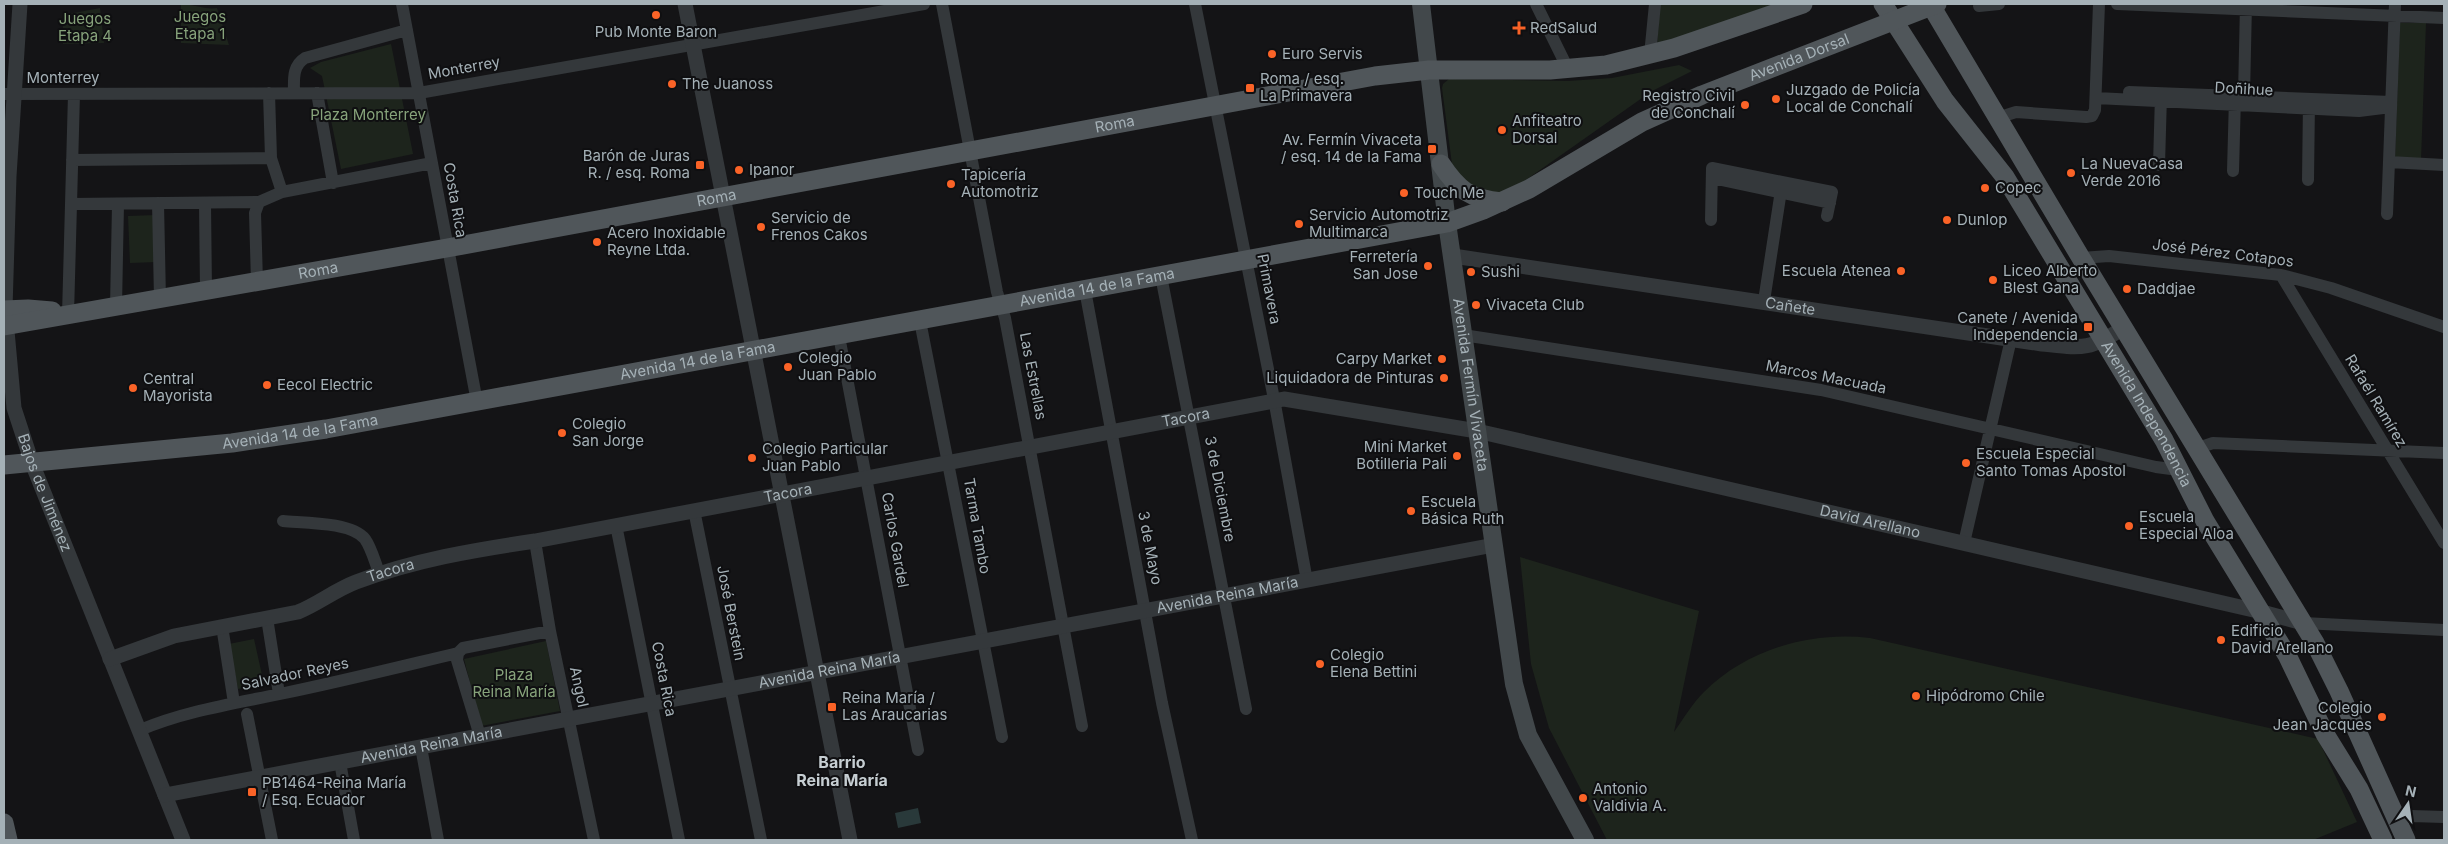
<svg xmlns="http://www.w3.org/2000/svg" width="2448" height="844" font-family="Inter,sans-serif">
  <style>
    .green { fill: #1d241c }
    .water { fill: #29393a }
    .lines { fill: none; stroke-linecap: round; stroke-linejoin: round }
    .minor { stroke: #34383b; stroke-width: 12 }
    .tertiary { stroke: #34383b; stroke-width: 15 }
    .secondary { stroke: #42484b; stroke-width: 18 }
    .primary { stroke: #50565a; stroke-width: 19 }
    .poi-dot { fill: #fa6327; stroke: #0f0f11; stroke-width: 2 }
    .labels { text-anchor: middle; stroke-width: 4; stroke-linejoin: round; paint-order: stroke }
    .park-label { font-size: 15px; fill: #87a37b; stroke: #0f0f11 }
    .poi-label { font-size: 15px; fill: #a5b1b7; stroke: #0f0f11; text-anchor: start }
    .street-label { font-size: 15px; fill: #a5b1b7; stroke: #0f0f11 }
    .neighbourhood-label { font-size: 16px; font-weight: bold; fill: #c6ced2; stroke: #0f0f11 }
  </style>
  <rect width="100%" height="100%" fill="#141416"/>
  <path class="green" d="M181,4C194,4 205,10 217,8L229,45L181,43Z
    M1660,4H1788L1657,48Z
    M100,8L104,43L63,44V15Z
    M2400,23H2426L2421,160L2395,159Z
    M391,44L413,154L341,169L322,76L310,68L321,62Z
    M1679,65L1692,71L1652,91L1523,182L1497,195L1489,196L1453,172L1442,88L1443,84L1449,79L1568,81L1612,78Z
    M156,215L157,262L130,263L128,216Z
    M1520,557L1699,611L1674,732C1684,718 1692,704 1704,692C1747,649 1811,631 1870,638L2318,739L2357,822L2313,840H1607L1549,728L1531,664Z
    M254,639L264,684L238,689L229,644Z
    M546,641L560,711L481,726L464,659Z"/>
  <path class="water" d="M918,808L921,823L898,828L895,813Z"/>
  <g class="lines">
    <path class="minor" d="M402,4L477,402
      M942,4L997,292L1005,318L1082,726
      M1195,4L1274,399L1307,581
      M1536,4L1568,69
      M2117,4L2444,18
      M1979,6L1999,4
      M1650,55L1655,4
      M2129,92L2391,102
      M269,93L271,158L282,192
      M294,93C294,80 292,66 305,58L407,30
      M317,93L333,183
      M4,94L419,93L924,4
      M2244,95L2246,4
      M2096,98L2359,111L2391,107
      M1997,118L2016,112L2086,117L2092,116L2095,110L2099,4
      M72,160L271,158
      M2389,162L2444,165
      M2159,165L2161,95
      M2233,171L2235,97
      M1712,178L1830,203
      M2308,180L2309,101
      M158,203L160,299
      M205,203L206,291
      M71,204L259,202
      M2387,214L2395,4
      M1711,220L1712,168L1832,192L1827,216
      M2081,258L2109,256L2281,275L2331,288L2444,327
      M2281,275L2444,543
      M1161,276L1246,709
      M257,282L255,213L259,202L282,192L432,163
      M1085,290L1162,703L1192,840
      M1764,301L1782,184
      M116,307L118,204
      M68,315L74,94
      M920,321L1002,737
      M1463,335L1821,390L2156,467L2171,469L2178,467
      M839,336L918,750
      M2198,448L2213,443L2444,453
      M694,510L761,840
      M283,521C305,523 351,522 365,539C372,549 375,563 380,575
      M616,525L679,840
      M535,541L550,631L594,840
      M1964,543L2011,339
      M267,618L279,694
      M2303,623L2444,630
      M222,626L234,703
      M458,653L457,660L480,736
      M247,714L272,840
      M140,730C185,711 232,704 280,694C339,682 399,667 458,653L463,648L550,631
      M421,747L438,840
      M340,762L354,840
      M2398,821L2411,816L2444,817"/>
    <g class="tertiary">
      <path id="s1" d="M20,4L9,176L5,309L14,408L32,463L183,840"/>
      <path d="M685,4L850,840"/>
      <path id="s2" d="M1453,256L2042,344C2081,348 2089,351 2123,328"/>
      <path id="s3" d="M110,659L174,636L298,612C318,604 335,590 356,582C414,560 474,550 535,541L1284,399L1477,431L2262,612L2303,623"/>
      <path id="s4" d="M165,795L1494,545"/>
    </g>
    <path class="secondary" id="s5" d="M1421,4L1447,223L1514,684L1528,735L1585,840"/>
    <g class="primary">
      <path id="s6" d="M1883,4L1945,101L2005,177L2164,440L2205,521L2287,655L2325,734L2359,789L2383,840"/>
      <path d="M1930,4L2081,258L2315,643L2339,691L2406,840"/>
      <path d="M1441,164C1458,190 1470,199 1502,202"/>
      <path d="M4,310L28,309L52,311"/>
      <path id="s7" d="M4,326L447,248L1375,76L1429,70H1550L1606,65L1674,48L1803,4"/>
      <path id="s8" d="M4,465L232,443L326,429L1447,223L1483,210L1529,189L1642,122L1702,95L1937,4"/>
      <path d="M4,823L8,840"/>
    </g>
  </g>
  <g class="poi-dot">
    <circle cx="656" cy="15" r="5"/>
    <path d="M1516.5 20.5h5v5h5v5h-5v5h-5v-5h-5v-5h5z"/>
    <circle cx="1272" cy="54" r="5"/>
    <circle cx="672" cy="84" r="5"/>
    <rect x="1245" y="83" width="10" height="10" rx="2.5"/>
    <circle cx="1776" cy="99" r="5"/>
    <circle cx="1745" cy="105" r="5"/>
    <circle cx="1502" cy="130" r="5"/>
    <rect x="1427" y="144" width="10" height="10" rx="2.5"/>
    <rect x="695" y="160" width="10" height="10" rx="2.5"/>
    <circle cx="739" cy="170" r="5"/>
    <circle cx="2071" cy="173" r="5"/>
    <circle cx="951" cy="184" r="5"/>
    <circle cx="1985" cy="188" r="5"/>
    <circle cx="1404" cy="193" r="5"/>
    <circle cx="1947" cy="220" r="5"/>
    <circle cx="1299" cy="224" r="5"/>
    <circle cx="761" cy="227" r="5"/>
    <circle cx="597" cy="242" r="5"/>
    <circle cx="1428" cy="266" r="5"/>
    <circle cx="1901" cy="271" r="5"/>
    <circle cx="1471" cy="272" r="5"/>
    <circle cx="1993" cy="280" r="5"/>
    <circle cx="2127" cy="289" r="5"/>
    <circle cx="1476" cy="305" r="5"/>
    <rect x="2083" y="322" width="10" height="10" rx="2.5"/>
    <circle cx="1442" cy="359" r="5"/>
    <circle cx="788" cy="367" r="5"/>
    <circle cx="1444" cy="378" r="5"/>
    <circle cx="267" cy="385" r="5"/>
    <circle cx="133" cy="388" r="5"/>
    <circle cx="562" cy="433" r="5"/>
    <circle cx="1457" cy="456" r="5"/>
    <circle cx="752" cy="458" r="5"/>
    <circle cx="1966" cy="463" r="5"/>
    <circle cx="1411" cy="511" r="5"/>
    <circle cx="2129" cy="526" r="5"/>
    <circle cx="2221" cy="640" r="5"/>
    <circle cx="1320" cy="664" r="5"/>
    <circle cx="1916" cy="696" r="5"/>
    <rect x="827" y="702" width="10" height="10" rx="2.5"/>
    <circle cx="2382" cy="717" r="5"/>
    <rect x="247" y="787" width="10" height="10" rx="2.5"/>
    <circle cx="1583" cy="798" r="5"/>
  </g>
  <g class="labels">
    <g class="park-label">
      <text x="200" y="22">Juegos<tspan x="200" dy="17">Etapa 1</tspan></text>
      <text x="85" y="24">Juegos<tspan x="85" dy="17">Etapa 4</tspan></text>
      <text x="368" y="120">Plaza Monterrey</text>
      <text x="514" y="680">Plaza<tspan x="514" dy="17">Reina María</tspan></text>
    </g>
    <g class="poi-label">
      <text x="1530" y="33">RedSalud</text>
      <text x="656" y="37" text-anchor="middle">Pub Monte Baron</text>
      <text x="1282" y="59">Euro Servis</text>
      <text x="1260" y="84">Roma / esq.<tspan x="1260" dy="17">La Primavera</tspan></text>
      <text x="682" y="89">The Juanoss</text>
      <text x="1786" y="95">Juzgado de Policía<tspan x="1786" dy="17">Local de Conchalí</tspan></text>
      <text x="1735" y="101" text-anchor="end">Registro Civil<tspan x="1735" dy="17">de Conchalí</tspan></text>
      <text x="1512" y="126">Anfiteatro<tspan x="1512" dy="17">Dorsal</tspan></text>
      <text x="1422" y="145" text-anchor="end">Av. Fermín Vivaceta<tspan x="1422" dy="17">/ esq. 14 de la Fama</tspan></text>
      <text x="690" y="161" text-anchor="end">Barón de Juras<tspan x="690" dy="17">R. / esq. Roma</tspan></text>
      <text x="2081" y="169">La NuevaCasa<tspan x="2081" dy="17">Verde 2016</tspan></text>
      <text x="749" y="175">Ipanor</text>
      <text x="961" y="180">Tapicería<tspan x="961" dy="17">Automotriz</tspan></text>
      <text x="1995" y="193">Copec</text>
      <text x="1414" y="198">Touch Me</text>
      <text x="1309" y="220">Servicio Automotriz<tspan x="1309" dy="17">Multimarca</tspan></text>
      <text x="771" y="223">Servicio de<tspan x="771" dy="17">Frenos Cakos</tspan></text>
      <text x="1957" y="225">Dunlop</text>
      <text x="607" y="238">Acero Inoxidable<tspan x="607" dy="17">Reyne Ltda.</tspan></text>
      <text x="1418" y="262" text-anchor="end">Ferretería<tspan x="1418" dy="17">San Jose</tspan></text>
      <text x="1891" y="276" text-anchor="end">Escuela Atenea</text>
      <text x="2003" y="276">Liceo Alberto<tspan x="2003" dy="17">Blest Gana</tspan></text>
      <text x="1481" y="277">Sushi</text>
      <text x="2137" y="294">Daddjae</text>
      <text x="1486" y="310">Vivaceta Club</text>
      <text x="2078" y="323" text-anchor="end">Canete / Avenida<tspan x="2078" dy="17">Independencia</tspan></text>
      <text x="798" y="363">Colegio<tspan x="798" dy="17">Juan Pablo</tspan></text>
      <text x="1432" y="364" text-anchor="end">Carpy Market</text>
      <text x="1434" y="383" text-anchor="end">Liquidadora de Pinturas</text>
      <text x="143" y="384">Central<tspan x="143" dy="17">Mayorista</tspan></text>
      <text x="277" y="390">Eecol Electric</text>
      <text x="572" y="429">Colegio<tspan x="572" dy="17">San Jorge</tspan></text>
      <text x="1447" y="452" text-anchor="end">Mini Market<tspan x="1447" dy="17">Botilleria Pali</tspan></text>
      <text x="762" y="454">Colegio Particular<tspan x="762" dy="17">Juan Pablo</tspan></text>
      <text x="1976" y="459">Escuela Especial<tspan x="1976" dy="17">Santo Tomas Apostol</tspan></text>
      <text x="1421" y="507">Escuela<tspan x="1421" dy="17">Básica Ruth</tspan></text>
      <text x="2139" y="522">Escuela<tspan x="2139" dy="17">Especial Aloa</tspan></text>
      <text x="2231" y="636">Edificio<tspan x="2231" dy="17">David Arellano</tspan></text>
      <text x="1330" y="660">Colegio<tspan x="1330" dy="17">Elena Bettini</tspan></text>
      <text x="1926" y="701">Hipódromo Chile</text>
      <text x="842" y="703">Reina María /<tspan x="842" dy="17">Las Araucarias</tspan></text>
      <text x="2372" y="713" text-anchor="end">Colegio<tspan x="2372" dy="17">Jean Jacques</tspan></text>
      <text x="262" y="788">PB1464-Reina María<tspan x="262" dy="17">/ Esq. Ecuador</tspan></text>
      <text x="1593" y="794">Antonio<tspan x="1593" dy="17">Valdivia A.</tspan></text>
    </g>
    <g class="street-label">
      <text dy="5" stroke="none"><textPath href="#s8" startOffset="1854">Avenida Dorsal</textPath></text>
      <text transform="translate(464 68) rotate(-10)" y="5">Monterrey</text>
      <text x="63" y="83">Monterrey</text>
      <text transform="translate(2244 89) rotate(3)" y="5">Doñihue</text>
      <text dy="5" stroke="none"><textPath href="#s7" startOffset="1129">Roma</textPath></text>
      <text dy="5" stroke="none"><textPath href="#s7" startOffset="724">Roma</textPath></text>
      <text transform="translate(455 200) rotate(80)" y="5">Costa Rica</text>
      <text transform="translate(2223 253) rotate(7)" y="5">José Pérez Cotapos</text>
      <text dy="5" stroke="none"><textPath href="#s7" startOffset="319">Roma</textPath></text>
      <text dy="5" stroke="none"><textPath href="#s8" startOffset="1108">Avenida 14 de la Fama</textPath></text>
      <text transform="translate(1269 289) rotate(79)" y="5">Primavera</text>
      <text dy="5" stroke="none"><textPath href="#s2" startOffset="341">Cañete</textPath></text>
      <text dy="5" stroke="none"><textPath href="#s8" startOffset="702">Avenida 14 de la Fama</textPath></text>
      <text transform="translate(1033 376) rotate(79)" y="5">Las Estrellas</text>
      <text transform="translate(1826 377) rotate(11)" y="5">Marcos Macuada</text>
      <text dy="5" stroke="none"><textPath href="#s5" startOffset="384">Avenida Fermín Vivaceta</textPath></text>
      <text transform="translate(2376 401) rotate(59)" y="5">Rafaél Ramírez</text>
      <text dy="5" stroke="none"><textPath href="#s6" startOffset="488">Avenida Independencia</textPath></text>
      <text dy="5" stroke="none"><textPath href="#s3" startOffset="1106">Tacora</textPath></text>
      <text dy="5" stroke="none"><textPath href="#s8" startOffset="298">Avenida 14 de la Fama</textPath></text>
      <text transform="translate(1220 489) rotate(79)" y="5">3 de Diciembre</text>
      <text dy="5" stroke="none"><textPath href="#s1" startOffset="495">Bajos de Jiménez</textPath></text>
      <text dy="5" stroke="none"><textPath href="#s3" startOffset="701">Tacora</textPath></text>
      <text dy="5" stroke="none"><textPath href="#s3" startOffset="1805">David Arellano</textPath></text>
      <text transform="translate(977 526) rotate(80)" y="5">Tarma Tambo</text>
      <text transform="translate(895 540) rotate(80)" y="5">Carlos Gardel</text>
      <text transform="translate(1150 548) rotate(79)" y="5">3 de Mayo</text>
      <text dy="5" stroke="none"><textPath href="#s3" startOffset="296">Tacora</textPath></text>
      <text dy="5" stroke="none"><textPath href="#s4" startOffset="1081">Avenida Reina María</textPath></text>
      <text transform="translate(731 613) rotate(79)" y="5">José Berstein</text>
      <text dy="5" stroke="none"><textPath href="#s4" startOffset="676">Avenida Reina María</textPath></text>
      <text transform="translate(295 674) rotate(-12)" y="5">Salvador Reyes</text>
      <text transform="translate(664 679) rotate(79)" y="5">Costa Rica</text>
      <text transform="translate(579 687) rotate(78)" y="5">Angol</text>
      <text dy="5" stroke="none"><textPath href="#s4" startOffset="271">Avenida Reina María</textPath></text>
    </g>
    <g class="neighbourhood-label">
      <text x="842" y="768">Barrio<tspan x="842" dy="18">Reina María</tspan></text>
    </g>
  </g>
  <rect width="2448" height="844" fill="none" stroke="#a5b1b7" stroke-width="10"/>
  <g transform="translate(2408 804) rotate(13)" stroke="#0f0f11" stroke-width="4" paint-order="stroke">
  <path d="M0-4L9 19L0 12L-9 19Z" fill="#a5b1b7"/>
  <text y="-8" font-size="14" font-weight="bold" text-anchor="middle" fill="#a5b1b7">N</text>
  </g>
</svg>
